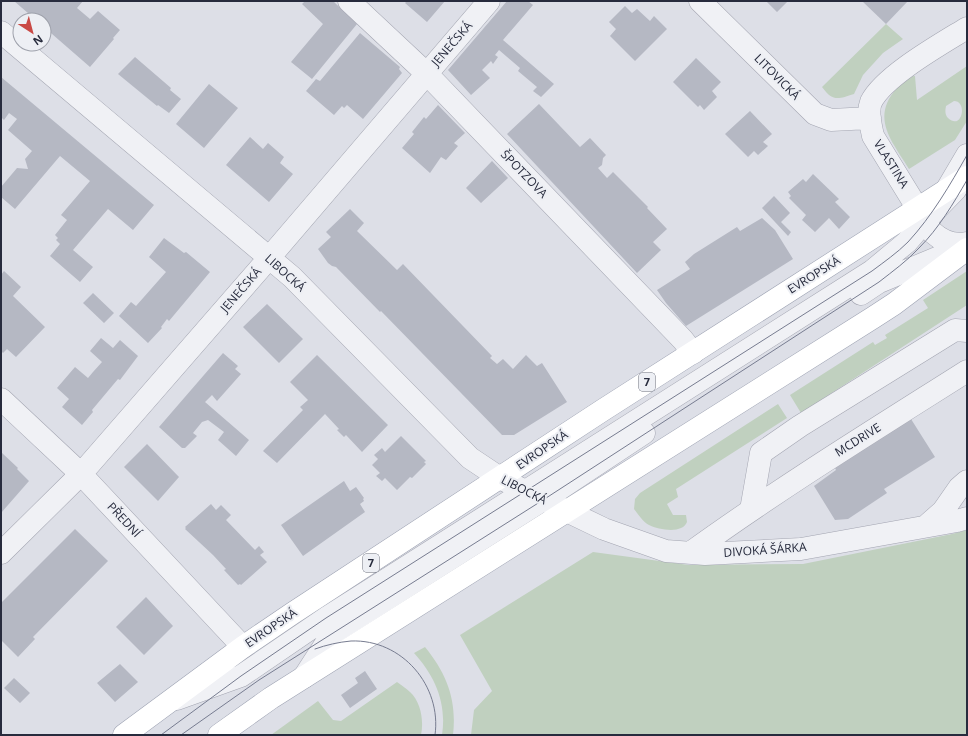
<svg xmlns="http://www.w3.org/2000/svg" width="968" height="736" font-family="'Open Sans',sans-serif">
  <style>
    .green { fill: #c0d0bf; fill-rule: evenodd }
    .building { fill: #b5b8c3 }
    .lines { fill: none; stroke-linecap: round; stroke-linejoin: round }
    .minor-casing { stroke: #a3a5b1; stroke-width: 23 }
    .major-casing { stroke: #9da2b2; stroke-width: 23 }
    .minor { stroke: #f0f1f5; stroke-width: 22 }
    .major { stroke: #fff; stroke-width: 22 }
    .tram { stroke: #777c90; stroke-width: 1 }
    .labels { text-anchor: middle; stroke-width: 4; stroke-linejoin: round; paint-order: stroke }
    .shield { fill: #edeff4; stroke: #626674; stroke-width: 1 }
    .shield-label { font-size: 11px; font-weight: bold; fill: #272b3d }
    .street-label { font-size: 12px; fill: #272b3d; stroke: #edeff4 }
  </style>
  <rect width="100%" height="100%" fill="#dddfe7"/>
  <path class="green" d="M886,24L903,39L883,53L863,75L854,94C838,99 833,102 822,87Z
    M967,66V121L955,140L909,169C892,141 870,118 897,88C901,83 908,76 915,76L917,100ZM954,101C968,101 962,131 948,118C945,115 945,111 946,106Z
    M967,271V305L801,413L790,395L873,342L875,345L887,338L885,335L928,308L923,300Z
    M778,404L787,418L676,489L678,497L667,504L673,515H686L687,522C686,524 684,527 681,528C673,532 657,529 649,525C643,522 638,514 634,509L635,499L640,493Z
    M967,530V735H471L474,710L492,691L460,635L593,552L689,565L803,564L952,534Z
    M425,647C447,674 457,700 453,735H442C447,703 435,676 414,653Z
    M397,682C401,685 406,688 410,692C421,702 424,721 421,735H271L318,701L333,720L341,721Z"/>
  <path class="building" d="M14,1H55L56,2L58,1H83L77,8L90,19L98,11L120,30L113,38L114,39L90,67L44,27V20H36Z
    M305,1H333L357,24L312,79L291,62L323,24L302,4Z
    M407,1H445L427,22L405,3Z
    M507,1H528L533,5L503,40L554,84L541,97L533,91L537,87L518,71L520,68L499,50L495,55L498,57L493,64L491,61L482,70L490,78L471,95L448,70Z
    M766,1H788L777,12Z
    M862,1H908L886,24Z
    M625,6L632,13L637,9L650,21L654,16L667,29L635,61L610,36L616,29L609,22Z
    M360,33L400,67L399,69L402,73L363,119L347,105L344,108L342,106L334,115L306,91L316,79L320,81Z
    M135,57L171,88L170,90L181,99L169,113L158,105L157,106L118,74Z
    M696,58L721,82L712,91L717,97L704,110L700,105L698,107L673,82Z
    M1,77L154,205L133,230L108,209L73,250L93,267L80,282L50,256L60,244L56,240L58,238L55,235L67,220L61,215L90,181L60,156L15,209L1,197V187L17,168L28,169L25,159L32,151L8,130L17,119L9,113L4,120L1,117Z
    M209,84L238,108L204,148L176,124Z
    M539,104L580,147L590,138L606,155L603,158L602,165L598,168L607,178L613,172L648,207L647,208L667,229L653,242L661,250L637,273L507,134Z
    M438,105L465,133L454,143L458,146L446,160L441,157L430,173L402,148L414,134L412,132L424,117L426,119Z
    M750,111L772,134L763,142L768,146L758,155L754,151L748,157L725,134Z
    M250,137L263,149L268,143L284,157L280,163L293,174L269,202L226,165Z
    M492,161L508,178L481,203L466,188Z
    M813,174L839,199L835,202L850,217L839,229L829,218L815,232L802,220L806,215L789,198L791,196L788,192L803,179L806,182Z
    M774,196L790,213L781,222L791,232L788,236L762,208Z
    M350,209L364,223L357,231L397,270L403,264L492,356L490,358L497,364L503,359L513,369L526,355L537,366L542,363L567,402L514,435H502L381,311L380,312L336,267L332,266L328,263L318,249L331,237L326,232Z
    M762,218L775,230L793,259L686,326L666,303L657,290L690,269L685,262L694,254L737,227L740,231Z
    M164,238L184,253L186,252L210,272L169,321L167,319L161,327L162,328L148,343L119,316L131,302L136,306L166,272L149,257Z
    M4,271L21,287L13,296L45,327L16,357L7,349L3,353L1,351V275Z
    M93,293L114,313L104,323L83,303Z
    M267,304L303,339L279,363L243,327Z
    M101,338L113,348L120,340L138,356L120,380L118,379L92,410L93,412L82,425L62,407L69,399L57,388L75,367L88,378L93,372L102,362L90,351Z
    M223,353L238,366L235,369L241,374L217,401L212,395L205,402L249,440L236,456L218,440L224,432L208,420L202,422L193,433L197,436L185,448H182L159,427Z
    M317,355L388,425L362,452L346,435L344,437L337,430L339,429L325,414L277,463L263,451L303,410L300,407L308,400L290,382Z
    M911,419L935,457L884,489L887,493L848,519L835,520L814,486L836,470L835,468Z
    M401,436L426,461L424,462L426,464L412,478L410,477L397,490L385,478L382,481L376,476L380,473L372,465L378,459L374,455L382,448L385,452Z
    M147,444L179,477L158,501L124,467Z
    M1,452L18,468L17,469L29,481L1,513Z
    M344,481L350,491L356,487L364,498L363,499L364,501L360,504L365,512L303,556L281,525Z
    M211,504L216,510L221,505L231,515L226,520L255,550L259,546L264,552L260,555L267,562L241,585L240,584L238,585L224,570L226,569L213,555L185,529L186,528L185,527Z
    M75,529L108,561L33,637L35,639L18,657L1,640V603Z
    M146,597L173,626L144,655L116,627Z
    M120,664L138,682L115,702L97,683Z
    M365,671L377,689L350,708L341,695L358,683L355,678Z
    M14,678L30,693L20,703L4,688Z"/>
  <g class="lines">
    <defs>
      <path id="minor" d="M349,1L427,74L683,340L693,353
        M700,1L815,114L831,120L870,118
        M967,28C941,44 884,76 871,102C867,112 871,126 873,136L932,232C942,241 954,246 967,243
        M1,32L292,277L470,458L500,478L525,491L604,529L666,551L705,554L801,549L957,521L967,518
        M944,194L967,155
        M861,294L879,282L966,246
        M1,399L81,474L243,647
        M751,510L761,453L800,426L955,330L967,331
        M926,526L943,511L959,488L967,481
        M1,553L81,474L269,258L489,1
        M690,553C780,488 874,430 967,371
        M304,677L332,634L543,500L644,433
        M177,699L241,676L326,618L872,271L907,242L925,221L956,189"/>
      <path id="major" d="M124,735L243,647L293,613L603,410L967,177
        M219,735L271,698L874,317L894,304L967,249"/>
    </defs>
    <use href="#minor" class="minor-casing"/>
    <use href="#major" class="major-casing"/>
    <use href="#minor" class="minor"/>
    <use href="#major" class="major"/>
    <path class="tram" d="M315,649C326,645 339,642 351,641C402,639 442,686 435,735
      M161,735L241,676L326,618L872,271C884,262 897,253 908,242C932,216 950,185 967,155
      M181,735L259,680L543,500L879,282C893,271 907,261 919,248C939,228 953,204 967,180"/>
  </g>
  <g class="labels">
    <g class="shield">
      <rect x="639" y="373" width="16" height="18" rx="3"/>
      <rect x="363" y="554" width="16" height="18" rx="3"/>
    </g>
    <g class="shield-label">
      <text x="647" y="386">7</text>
      <text x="371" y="567">7</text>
    </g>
    <g class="street-label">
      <text transform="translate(452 44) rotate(-49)" y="4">JENEČSKÁ</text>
      <text transform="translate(777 77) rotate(45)" y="4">LITOVICKÁ</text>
      <text transform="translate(891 164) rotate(58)" y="4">VLASTINA</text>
      <text transform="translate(524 174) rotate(46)" y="4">ŠPOTZOVA</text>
      <text transform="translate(285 273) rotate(42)" y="4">LIBOCKÁ</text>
      <text transform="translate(814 275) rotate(-32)" y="4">EVROPSKÁ</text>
      <text transform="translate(241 290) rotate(-49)" y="4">JENEČSKÁ</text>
      <text transform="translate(858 440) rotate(-32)" y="4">MCDRIVE</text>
      <text transform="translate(542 450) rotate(-34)" y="4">EVROPSKÁ</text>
      <text transform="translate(524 490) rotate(27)" y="4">LIBOCKÁ</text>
      <text transform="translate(124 520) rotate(47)" y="4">PŘEDNÍ</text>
      <text transform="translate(765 550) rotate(-4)" y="4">DIVOKÁ ŠÁRKA</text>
      <text transform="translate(271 628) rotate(-34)" y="4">EVROPSKÁ</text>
    </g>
  </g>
  <rect width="968" height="736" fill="none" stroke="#272b3d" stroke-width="4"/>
  <g transform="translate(32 32) rotate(144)"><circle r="19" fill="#edeff4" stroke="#9ea1ab"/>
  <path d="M0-3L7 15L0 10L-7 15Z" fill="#c94945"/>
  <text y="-6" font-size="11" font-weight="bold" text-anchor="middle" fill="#272b3d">N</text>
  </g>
</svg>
